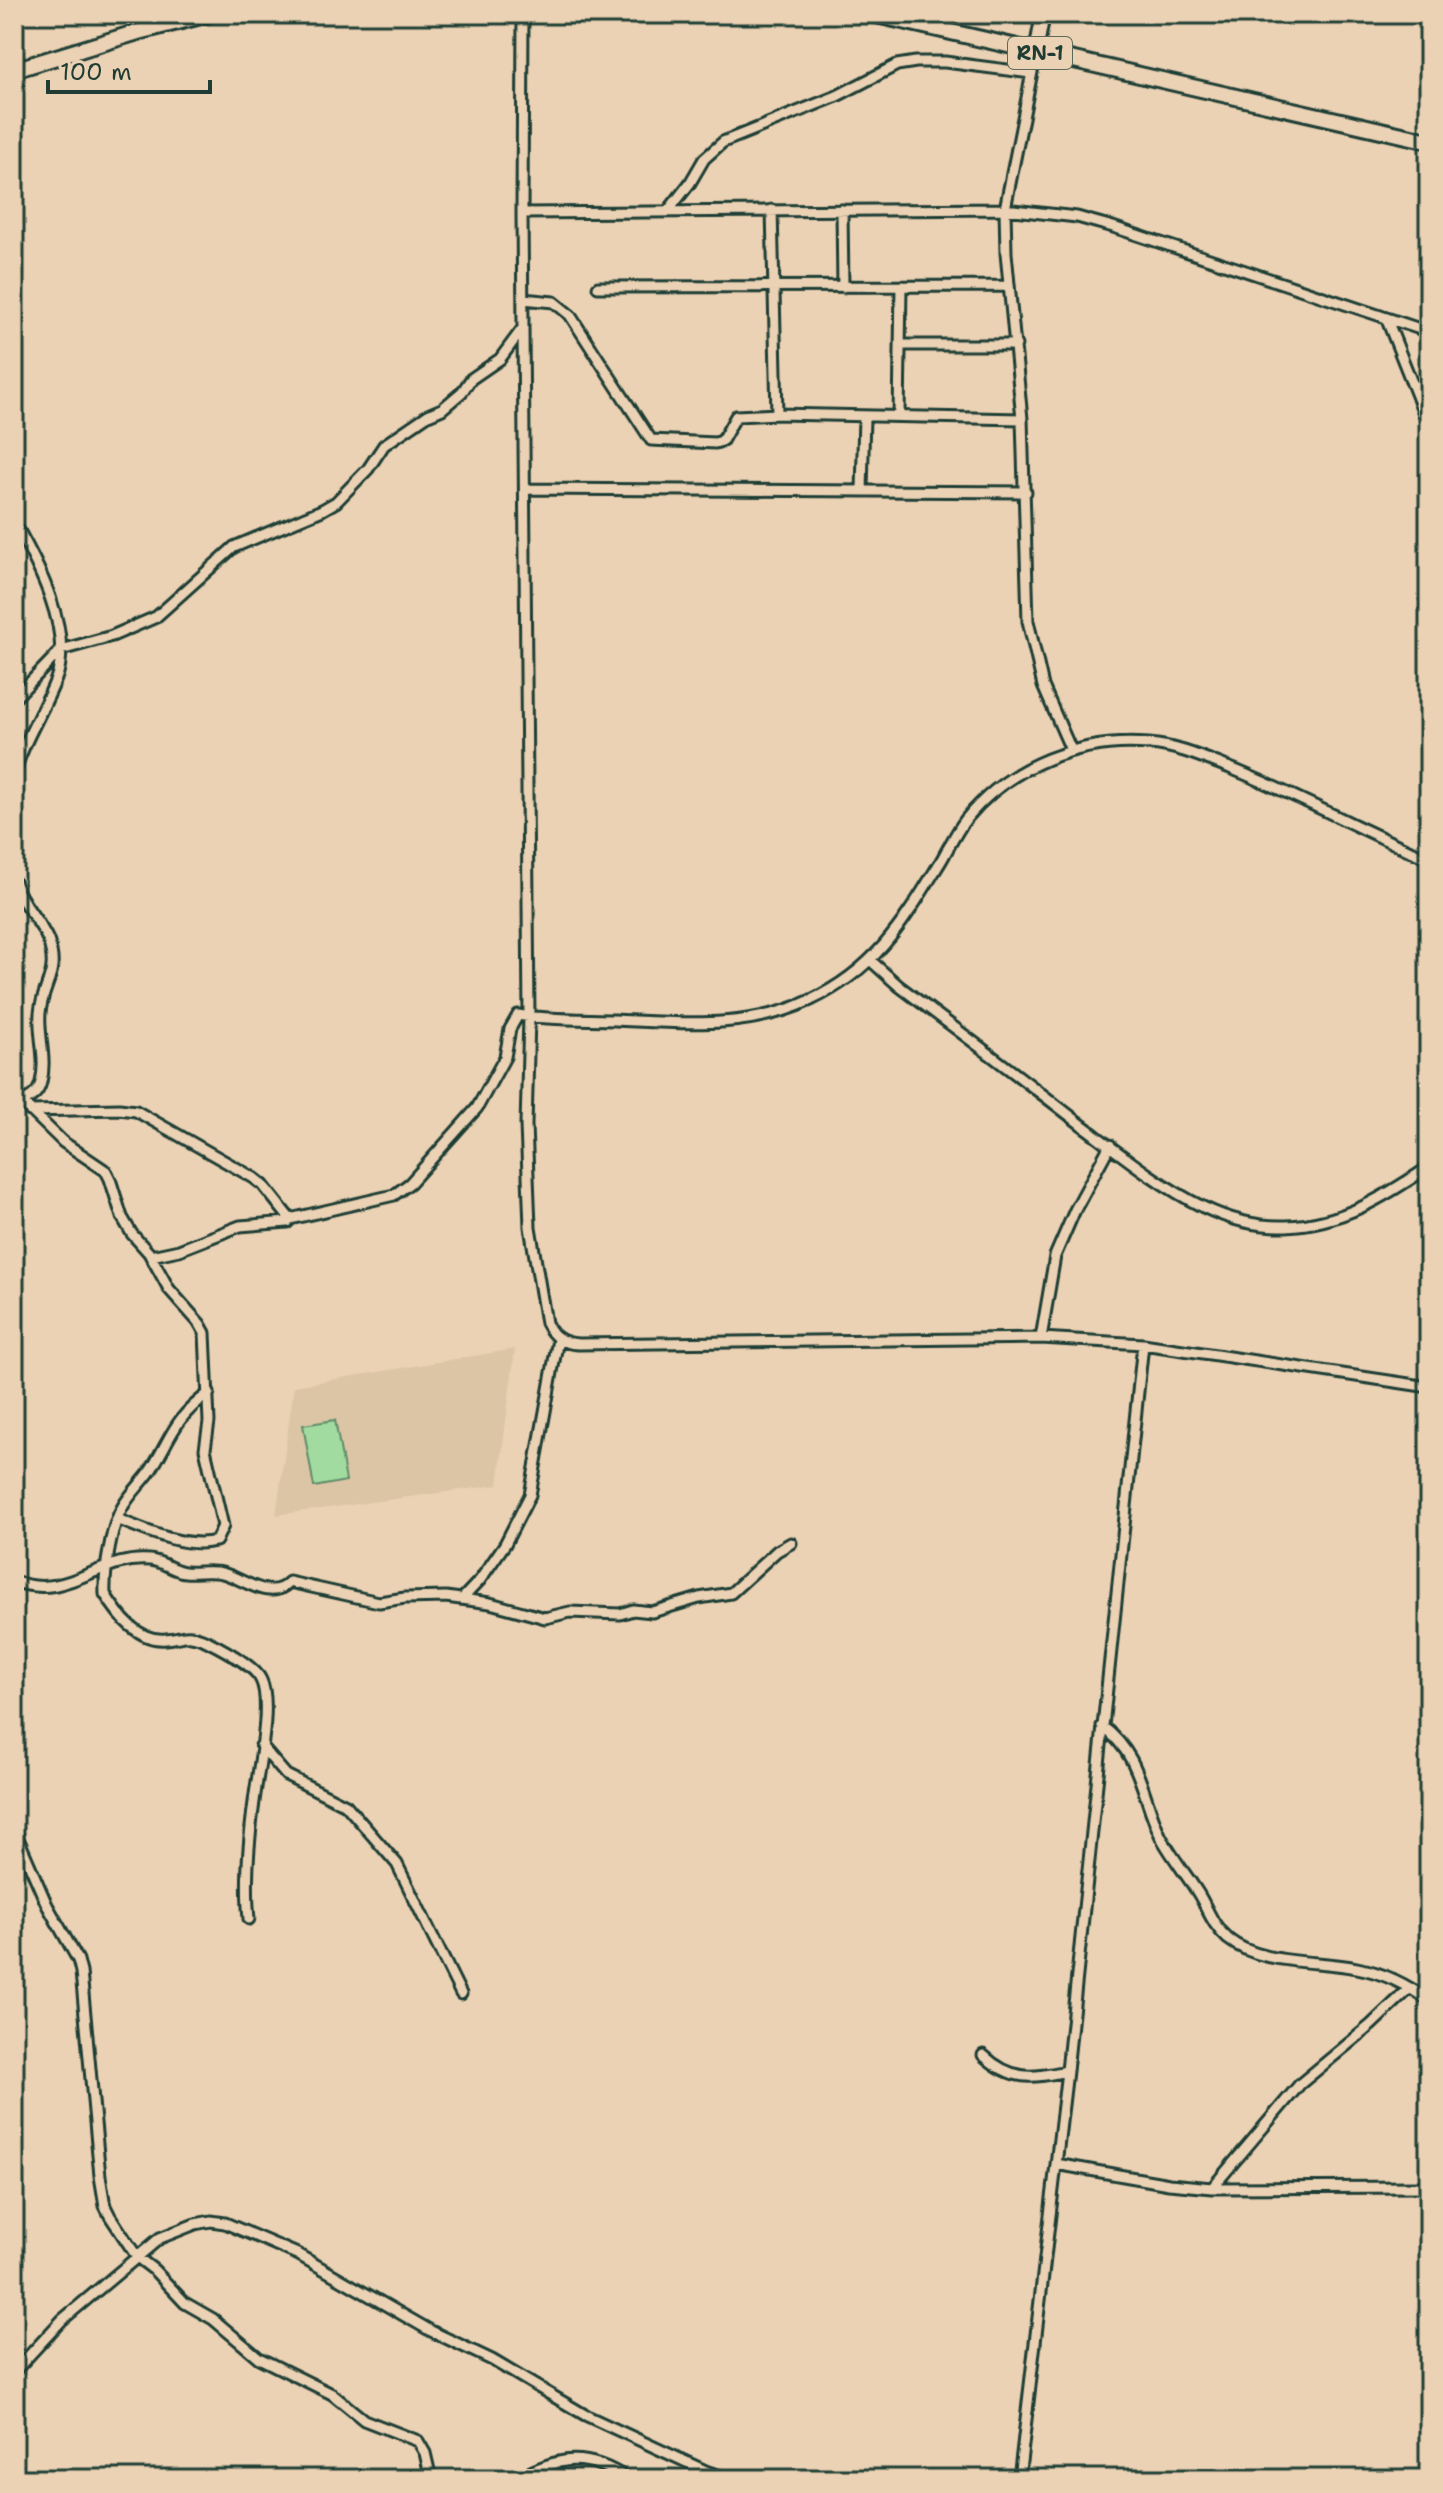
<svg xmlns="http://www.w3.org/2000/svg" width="1443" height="2493" font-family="'Shantell Sans',sans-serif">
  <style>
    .built { fill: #dbc5a5 }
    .green { fill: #a2dba0; stroke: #608c6a; stroke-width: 2 }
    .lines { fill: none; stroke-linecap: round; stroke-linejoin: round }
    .street-casing { stroke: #1f3d34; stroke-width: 15 }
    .secondary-casing { stroke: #1f3d34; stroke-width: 18 }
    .primary-casing { stroke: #1f3d34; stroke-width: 20 }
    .street { stroke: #ecd2b4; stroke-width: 9 }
    .secondary { stroke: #ecd2b4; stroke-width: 12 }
    .primary { stroke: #ecd2b4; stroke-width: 14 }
    .labels { text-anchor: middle; stroke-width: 8; stroke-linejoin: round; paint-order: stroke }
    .shield { fill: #ecd2b4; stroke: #5c6a5a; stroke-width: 2 }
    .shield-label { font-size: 20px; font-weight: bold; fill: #1f3d34 }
  </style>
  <rect width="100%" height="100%" fill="#ecd2b4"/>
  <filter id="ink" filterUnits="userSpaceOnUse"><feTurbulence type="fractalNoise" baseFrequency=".0125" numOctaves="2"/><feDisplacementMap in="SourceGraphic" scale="16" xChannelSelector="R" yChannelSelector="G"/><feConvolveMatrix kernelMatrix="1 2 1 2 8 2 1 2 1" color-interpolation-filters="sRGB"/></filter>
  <g filter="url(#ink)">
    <path class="built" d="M515,1349L498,1485L276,1515L294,1386Z"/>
    <path class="green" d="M335,1420L346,1481L314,1487L303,1425Z"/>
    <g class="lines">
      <defs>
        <path id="street" d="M523,14L522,213L529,1017L526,1125L530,1227L546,1323C553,1337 562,1343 578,1344L1041,1338L1143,1344L1429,1387
          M1036,52L1005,209L1006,253L1022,419L1028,621L1043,686L1071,750
          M772,210L777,414
          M842,210L843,287
          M668,211L690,183L704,159L723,142L837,96L897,65L916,62H945L1031,73
          M522,213L1005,209L1077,217L1113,227L1429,332
          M598,287L1009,286
          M523,299L554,302L570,315L651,440L715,443L722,441L736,416L777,414L1022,419
          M1387,320L1429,426
          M900,345H1016
          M899,416L901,286
          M525,489L1026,492
          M862,491L864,416
          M14,522C37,562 74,632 56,679C43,712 23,741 14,775
          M14,699L61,650L112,636L156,617L234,547L322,510L336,502L368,469L384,445L428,415L442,409L462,392L471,379L500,359L523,328
          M14,881C20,903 39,919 48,940C60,975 43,982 40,1013C38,1035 47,1059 41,1082C38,1096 27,1101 14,1103
          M870,960L899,986C959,1031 1019,1076 1078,1122C1118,1152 1158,1185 1203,1207C1228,1219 1258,1227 1286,1226C1342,1224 1384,1197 1429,1167
          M22,1102L63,1142L106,1171L110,1179L122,1217L132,1234L149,1253L169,1289L200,1324L205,1333L209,1422L205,1449L223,1526L216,1541C185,1549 145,1530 117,1519
          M30,1111L119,1109L136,1111L254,1178L263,1185L290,1219
          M151,1256L179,1250L240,1226L288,1222L290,1219L394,1195L410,1183L477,1108L505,1057L510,1029L518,1015C549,1020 582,1019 615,1020C682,1023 748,1030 811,1000C878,968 904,921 941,861C949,847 956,832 966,819C1010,765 1080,738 1149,744C1177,746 1204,758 1230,768C1298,795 1362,831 1429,859
          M1041,1338L1055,1256L1075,1210L1110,1145
          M209,1393C171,1421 172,1438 149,1473C140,1485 129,1495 122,1508C111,1527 104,1572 105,1594C118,1615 138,1642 166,1639C186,1637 187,1632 207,1641C221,1648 255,1666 261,1680C273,1704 257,1774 254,1802C249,1839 245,1882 249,1919
          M14,1581C67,1602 100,1555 150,1560C163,1561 173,1571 185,1572C197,1573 210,1570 222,1573C243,1578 270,1603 289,1582L379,1602L405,1598L446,1597L490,1603L545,1618L570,1612L620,1614L633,1610L652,1612L699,1598L731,1593L777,1551L791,1543
          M463,1598L480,1580L505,1544L530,1495L558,1339
          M1102,1726C1142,1756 1141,1795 1161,1837C1172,1857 1186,1874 1198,1893C1208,1909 1212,1925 1228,1939C1260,1965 1317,1960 1357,1968C1384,1973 1408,1985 1429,2001
          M261,1746L286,1775L346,1805L397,1864L461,1994
          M14,1829L47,1905L78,1960L81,1972L100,2176L105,2206L110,2216L137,2257L154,2270L185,2303L213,2319L259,2358L332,2394L364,2420L418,2441L425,2453L431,2479
          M983,2055C1012,2082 1032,2078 1067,2071
          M1056,2164L1169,2184L1212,2188L1429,2187
          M1212,2188L1300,2084L1371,2025L1410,1988
          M14,2372L62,2320L160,2238L195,2224L211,2221L225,2223L297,2254L431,2331L492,2360L585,2415L708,2472L730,2479
          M14,2471L37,2479
          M516,2479C559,2457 585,2451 628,2479
          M1019,2479L1067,2071L1143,1344"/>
        <path id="secondary" d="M1036,52L1043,14"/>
        <path id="primary" d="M872,14L1429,141
          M14,70L138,32L209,14"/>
      </defs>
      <use href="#street" class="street-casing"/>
      <use href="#secondary" class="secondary-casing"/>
      <use href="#primary" class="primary-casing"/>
      <use href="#street" class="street"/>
      <use href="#secondary" class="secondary"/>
      <use href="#primary" class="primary"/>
    </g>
  </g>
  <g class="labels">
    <rect class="shield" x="1008" y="37" width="64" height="32" rx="6"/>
    <g class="shield-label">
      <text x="1040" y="60">RN-1</text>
    </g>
  </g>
  <rect width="1443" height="2493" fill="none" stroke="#ecd2b4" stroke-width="48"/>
  <rect x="24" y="24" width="1395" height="2445" fill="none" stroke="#1f3d34" stroke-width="3" filter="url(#ink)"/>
  <path d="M48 80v12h162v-12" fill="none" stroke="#1f3d34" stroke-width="4"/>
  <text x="60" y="80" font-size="24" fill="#1f3d34" stroke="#ecd2b4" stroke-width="6" paint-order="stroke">100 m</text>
</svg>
